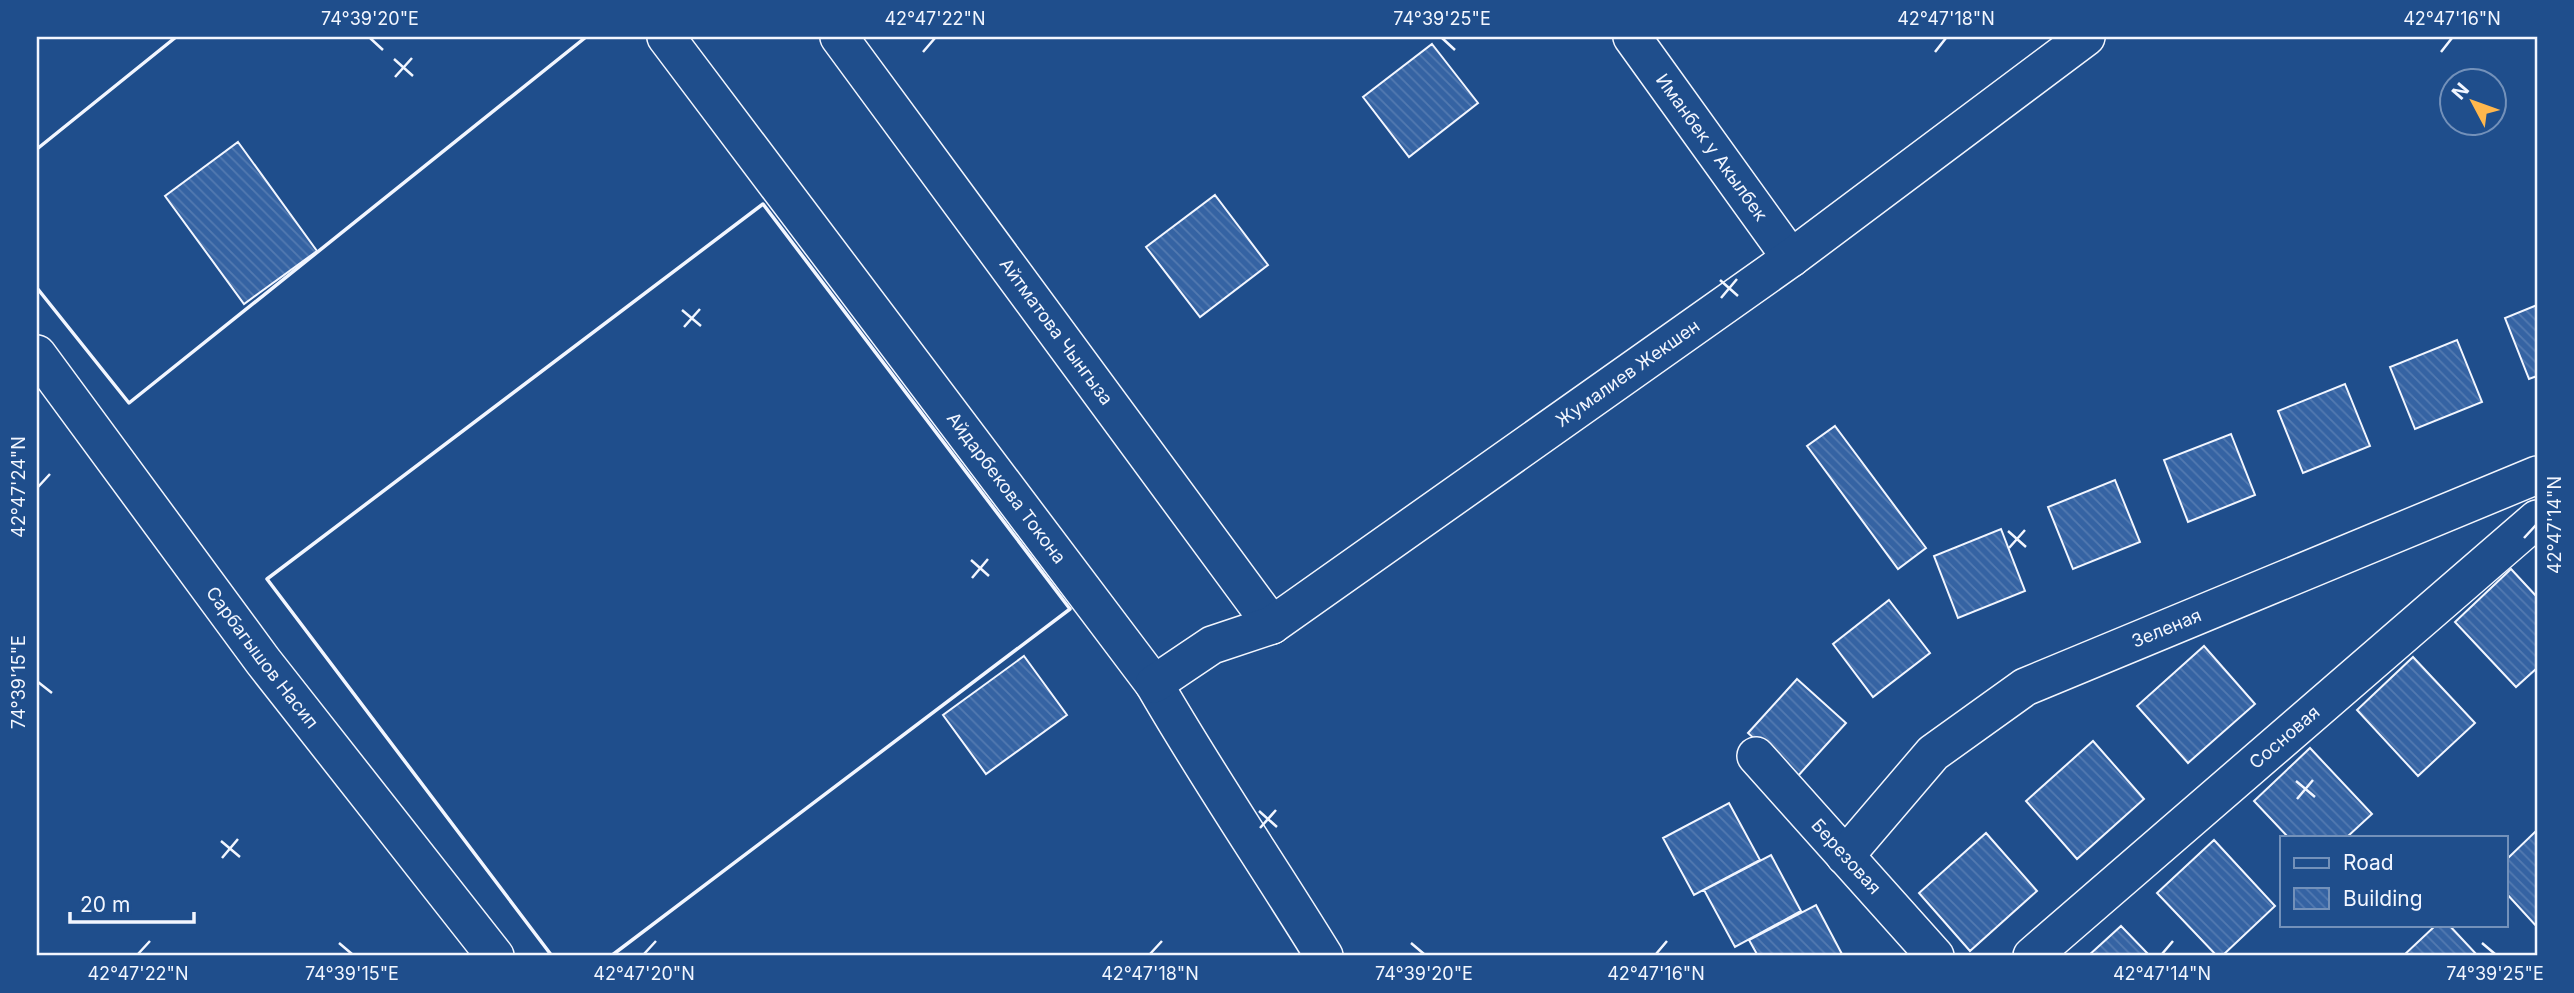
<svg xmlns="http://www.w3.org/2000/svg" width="2574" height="993" font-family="Inter,sans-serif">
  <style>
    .building { fill: url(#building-back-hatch); stroke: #f2f6ff; stroke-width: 2 }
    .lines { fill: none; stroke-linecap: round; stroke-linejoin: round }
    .street-casing { stroke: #f2f6ff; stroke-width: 40 }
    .street { stroke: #1f4e8c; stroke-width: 37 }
    .wall { stroke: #f2f6ff; stroke-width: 3.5 }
    .ticks { fill: none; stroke: #f2f6ff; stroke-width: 2.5 }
    .labels { text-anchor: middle; stroke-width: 5; stroke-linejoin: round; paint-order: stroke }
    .street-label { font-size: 18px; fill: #f2f6ff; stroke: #1f4e8c }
    .neatline { fill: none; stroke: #f2f6ff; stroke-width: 2.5 }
    .ticks-label { font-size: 18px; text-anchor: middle; fill: #f2f6ff }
  </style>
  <defs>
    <pattern id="building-back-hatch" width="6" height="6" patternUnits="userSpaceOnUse" patternTransform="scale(1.75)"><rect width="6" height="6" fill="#3563a3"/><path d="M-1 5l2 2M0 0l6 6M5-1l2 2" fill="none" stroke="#537ab1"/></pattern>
  </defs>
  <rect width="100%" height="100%" fill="#1f4e8c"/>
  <path class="building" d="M1432,44L1478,103L1409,157L1363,97Z
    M238,142L317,251L244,304L165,196Z
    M1215,195L1268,265L1200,317L1146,247Z
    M2537,305V376L2529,379L2505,318Z
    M2457,340L2482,402L2415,429L2390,367Z
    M2345,384L2370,446L2303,473L2278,411Z
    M1835,426L1926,548L1898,569L1807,446Z
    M2231,434L2255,495L2188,522L2164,460Z
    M2115,480L2140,542L2073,569L2048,507Z
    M2001,529L2025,591L1958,618L1934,556Z
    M2511,569L2537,597V668L2516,687L2455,622Z
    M1889,600L1930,653L1873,697L1833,644Z
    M2204,646L2255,704L2188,763L2137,706Z
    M1024,656L1067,715L986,774L943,715Z
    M2413,657L2475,723L2418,776L2357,710Z
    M1797,679L1846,723L1797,777L1748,733Z
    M2093,741L2144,799L2077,859L2026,801Z
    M2310,748L2372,814L2347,837H2288L2254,801Z
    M1729,803L1760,860L1694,895L1663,838Z
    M2537,830V927L2506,893V860Z
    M1986,833L2037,891L1970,951L1919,893Z
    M2214,840L2275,906L2222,956H2217L2157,893Z
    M1771,855L1801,911L1735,947L1704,890Z
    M1816,905L1843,956H1758L1749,940Z
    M2436,925H2449L2478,956H2403Z
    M2121,926L2150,956H2088Z"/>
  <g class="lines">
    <defs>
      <g id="street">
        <path id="s1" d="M666,37L1154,684C1207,776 1268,865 1324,956"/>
        <path id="s2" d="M839,37L1272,625"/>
        <path id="s3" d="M1632,37L1791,258"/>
        <path id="s4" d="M37,354L263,661L495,956"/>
        <path id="s5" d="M1154,684L1212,645L1272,625L1791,258L2086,37"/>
        <path id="s6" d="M1756,756L1935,956"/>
        <path id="s7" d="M1845,856L1933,753L2025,687L2537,475"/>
        <path id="s8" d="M2032,956L2537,519"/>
      </g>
    </defs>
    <use href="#street" class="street-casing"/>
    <use href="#street" class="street"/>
    <path class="wall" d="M37,149L176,37
      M37,288L129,403L586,37
      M552,956L267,579L763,204L1070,609L611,956"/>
  </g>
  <path class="ticks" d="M370,38L383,50M1442,38L1455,50M923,52L935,38M1935,52L1946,38M2441,52L2452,38M394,59L413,76M395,77L412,58M1720,280L1738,296M1721,298L1737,279M682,310L701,326M684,327L700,309M38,487L50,474M2008,531L2026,547M2524,538L2536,525M2009,548L2025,530M971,560L989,576M972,578L988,559M38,682L52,693M2296,781L2315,797M2297,799L2313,780M1259,811L1277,827M1260,828L1276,810M221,841L240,857M222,858L238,839M339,943L352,954M1411,943L1424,954M2482,943L2495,954M138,954L150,941M644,954L656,941M1150,954L1162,941M1656,954L1667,941M2162,954L2173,941"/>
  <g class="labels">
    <g class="street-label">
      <text dy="6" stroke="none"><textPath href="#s3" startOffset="136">Иманбек у Акылбек</textPath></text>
      <text dy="6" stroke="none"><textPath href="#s2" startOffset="366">Айтматова Чынгыза</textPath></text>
      <text dy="6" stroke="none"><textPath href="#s5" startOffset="569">Жумалиев Жекшен</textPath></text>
      <text dy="6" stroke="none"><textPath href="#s1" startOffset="565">Айдарбекова Токона</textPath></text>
      <text dy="6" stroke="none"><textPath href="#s7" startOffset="402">Зеленая</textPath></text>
      <text dy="6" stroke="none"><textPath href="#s4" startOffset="378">Сарбагышов Насип</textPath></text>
      <text dy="6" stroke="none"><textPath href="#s8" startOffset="334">Сосновая</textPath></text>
      <text dy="6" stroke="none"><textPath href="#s6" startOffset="135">Березовая</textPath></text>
    </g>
  </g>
  <rect width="2574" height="993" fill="none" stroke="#1f4e8c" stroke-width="77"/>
  <rect x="2280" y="836" width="228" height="91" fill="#1f4e8c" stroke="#7391ba" stroke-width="2"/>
  <rect x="2294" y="858" width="35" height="10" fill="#1f4e8c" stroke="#7391ba" stroke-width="2"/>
  <text x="2343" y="870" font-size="21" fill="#f2f6ff">Road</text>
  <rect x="2294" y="888" width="35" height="21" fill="url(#building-back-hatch)" stroke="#7391ba" stroke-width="2"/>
  <text x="2343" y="906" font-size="21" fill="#f2f6ff">Building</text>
  <g transform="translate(2473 102) rotate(311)"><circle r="33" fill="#1f4e8c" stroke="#7391ba" stroke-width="2"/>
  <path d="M0-5L12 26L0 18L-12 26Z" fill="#ffb74d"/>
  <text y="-10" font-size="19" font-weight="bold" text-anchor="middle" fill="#f2f6ff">N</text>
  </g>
  <path d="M70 912v10h124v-10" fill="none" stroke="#f2f6ff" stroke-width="3.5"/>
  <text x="80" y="912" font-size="21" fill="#f2f6ff" stroke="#1f4e8c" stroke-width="5" paint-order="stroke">20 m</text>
  <rect x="38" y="38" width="2498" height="916" class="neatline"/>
  <g class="ticks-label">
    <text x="370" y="25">74°39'20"E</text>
    <text x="935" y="25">42°47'22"N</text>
    <text x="1442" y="25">74°39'25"E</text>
    <text x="1946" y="25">42°47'18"N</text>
    <text x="2452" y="25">42°47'16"N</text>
    <text transform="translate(19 487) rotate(-90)" y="6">42°47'24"N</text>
    <text transform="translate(2555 525) rotate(-90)" y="6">42°47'14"N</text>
    <text transform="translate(19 682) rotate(-90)" y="6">74°39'15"E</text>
    <text x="138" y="980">42°47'22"N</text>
    <text x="352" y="980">74°39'15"E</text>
    <text x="644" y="980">42°47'20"N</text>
    <text x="1150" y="980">42°47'18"N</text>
    <text x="1424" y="980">74°39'20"E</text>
    <text x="1656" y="980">42°47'16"N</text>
    <text x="2162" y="980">42°47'14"N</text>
    <text x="2495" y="980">74°39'25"E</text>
  </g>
</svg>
